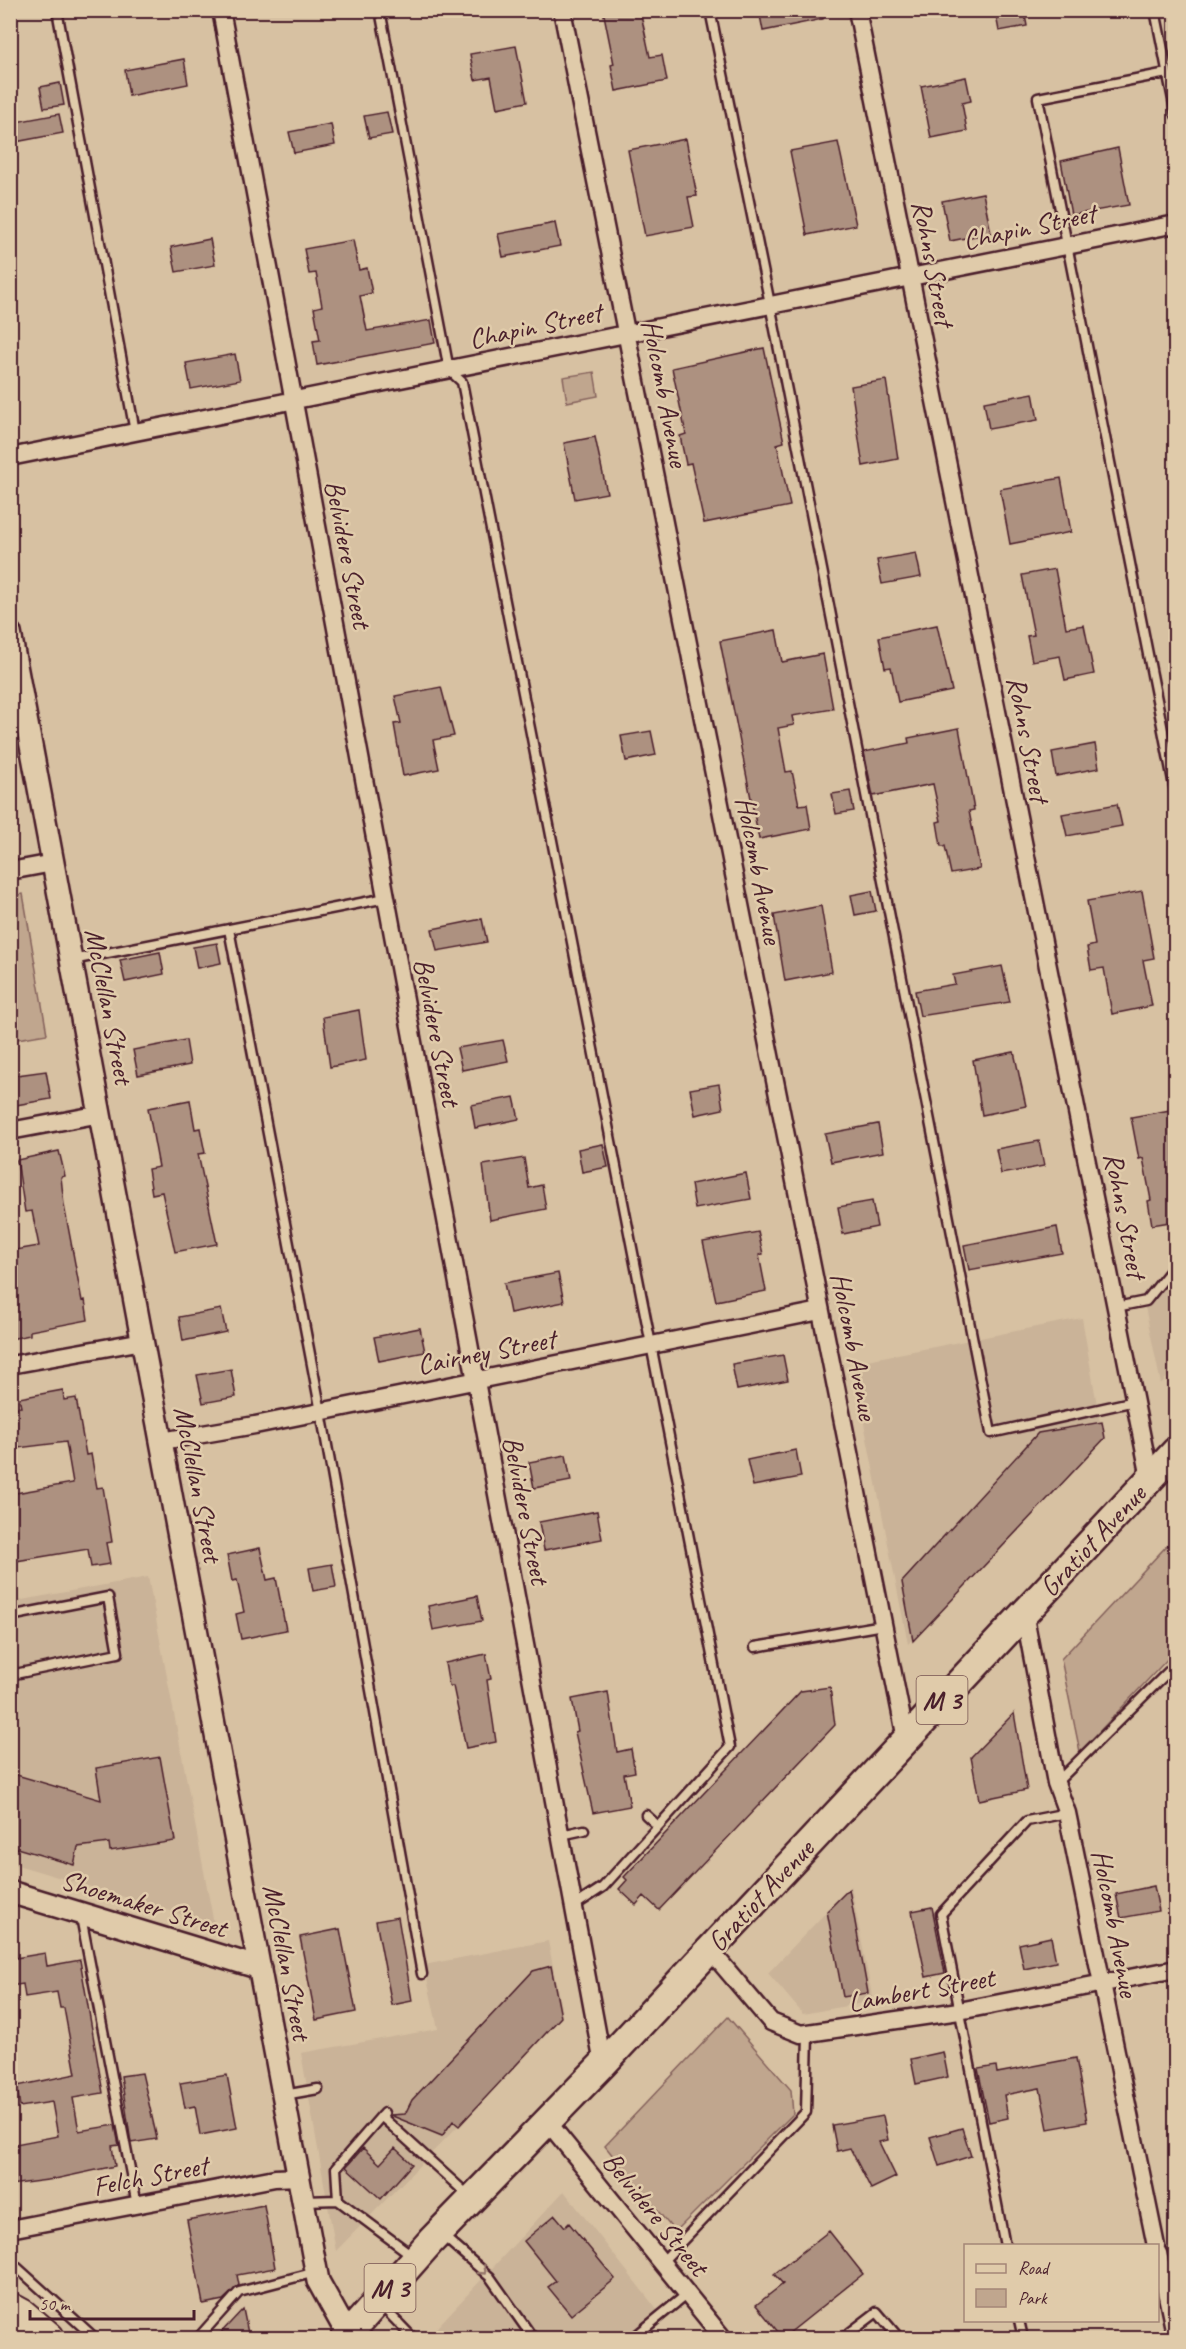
<svg xmlns="http://www.w3.org/2000/svg" width="1186" height="2349" font-family="Caveat,sans-serif">
  <style>
    .built { fill: #cab398 }
    .green { fill: #c0a68e; stroke: #85625c; stroke-width: 1.5 }
    .building { fill: #ad9180; stroke: #4a1f2b; stroke-width: 1.5 }
    .lines { fill: none; stroke-linecap: round; stroke-linejoin: round }
    .service-casing { stroke: #4a1f2b; stroke-width: 13 }
    .minor-casing { stroke: #4a1f2b; stroke-width: 21 }
    .tertiary-casing { stroke: #4a1f2b; stroke-width: 26 }
    .primary-casing { stroke: #4a1f2b; stroke-width: 32 }
    .motorway-casing { stroke: #4a1f2b; stroke-width: 36 }
    .service { stroke: #e0cbaa; stroke-width: 8 }
    .minor { stroke: #e0cbaa; stroke-width: 16 }
    .tertiary { stroke: #e0cbaa; stroke-width: 21 }
    .primary { stroke: #e0cbaa; stroke-width: 27 }
    .motorway { stroke: #e0cbaa; stroke-width: 32 }
    .oneway { stroke: #95756a }
    .labels { text-anchor: middle; stroke-width: 5; stroke-linejoin: round; paint-order: stroke }
    .shield { fill: #e0cbaa; stroke: #775351; stroke-width: 1.5 }
    .shield-label { font-size: 27px; font-weight: bold; fill: #4a1f2b }
    .street-label { font-size: 28px; fill: #4a1f2b; stroke: #e0cbaa }
  </style>
  <rect width="100%" height="100%" fill="#d7c1a2"/>
  <filter id="ink" filterUnits="userSpaceOnUse"><feTurbulence type="fractalNoise" baseFrequency=".0167" numOctaves="2"/><feDisplacementMap in="SourceGraphic" scale="12" xChannelSelector="R" yChannelSelector="G"/><feConvolveMatrix kernelMatrix="1 2 1 2 8 2 1 2 1" color-interpolation-filters="sRGB"/></filter>
  <g filter="url(#ink)">
    <path class="built" d="M1175,1271V1368L1161,1384L1145,1307Z
      M1082,1318L1102,1434L908,1644L852,1363Z
      M148,1577L214,1924L11,1863V1602Z
      M851,1886L873,2001L803,2014L768,1973Z
      M548,1941L562,2013L456,2128L336,2251L301,2053L438,2029L424,1965Z
      M564,2191L658,2311L624,2338H427Z"/>
    <path class="green" d="M594,372L598,396L567,402L563,377Z
      M23,894L47,1034L11,1040V896Z
      M1175,1537V1651L1080,1752L1061,1659Z
      M728,2017L791,2090L793,2114L675,2232L605,2146Z"/>
    <path class="building" d="M603,10H640L650,57L662,55L667,81L616,91L611,65L614,64Z
      M759,10H823V19L763,31Z
      M995,10H1024L1027,26L999,31Z
      M516,46L527,102L497,108L491,77L475,80L470,54Z
      M184,59L188,84L129,96L125,70Z
      M966,77L971,101L962,103L967,131L931,138L921,86Z
      M60,83L64,105L44,108L40,87Z
      M387,112L392,134L369,138L364,116Z
      M59,114L63,133L10,143V123Z
      M331,124L335,145L294,153L289,132Z
      M686,139L697,196L688,197L694,227L645,236L628,150Z
      M838,142L856,225L807,235L790,151Z
      M1118,148L1129,205L1071,215L1061,161Z
      M983,193L991,233L950,241L942,201Z
      M555,223L560,246L503,257L498,234Z
      M210,239L215,265L176,272L171,247Z
      M353,240L359,270L367,268L372,293L360,296L367,331L431,320L435,343L317,365L313,341L320,340L314,308L322,306L316,273L309,274L304,249Z
      M764,348L784,442L777,444L790,506L704,523L691,463L686,464L680,436L686,434L672,368Z
      M235,354L240,380L191,389L186,363Z
      M886,380L898,459L863,466L851,386Z
      M1033,393L1038,420L989,429L984,402Z
      M595,437L607,493L575,499L564,443Z
      M1061,478L1071,532L1010,544L1000,489Z
      M916,553L921,577L882,584L877,560Z
      M1055,569L1066,628L1084,625L1094,674L1065,680L1060,656L1032,661L1027,636L1034,635L1022,575Z
      M937,625L952,691L898,702L891,667L885,668L879,637Z
      M776,630L782,662L823,654L833,709L792,716L794,725L778,728L786,772L792,771L799,805L807,804L811,829L759,839L720,641Z
      M441,687L454,736L433,740L439,769L403,776L394,724L401,723L395,696Z
      M959,728L974,810L969,811L980,869L951,874L945,846H941L937,822L941,821L933,784L873,796L864,752L909,743L908,738Z
      M651,731L656,755L626,761L621,736Z
      M1095,744L1099,768L1056,776L1052,752Z
      M850,791L854,811L836,814L832,794Z
      M1117,804L1122,826L1067,836L1062,814Z
      M872,891L876,911L855,915L851,895Z
      M1142,891L1154,958L1143,960L1152,1006L1112,1014L1104,968L1091,970L1087,947L1095,945L1087,901Z
      M821,906L832,972L785,981L774,915Z
      M482,919L487,942L437,951L432,929Z
      M217,943L221,963L197,968L193,947Z
      M160,952L164,974L125,982L120,960Z
      M1002,966L1010,1002L920,1016L915,991L955,984L953,975Z
      M359,1010L366,1060L330,1067L323,1017Z
      M186,1040L190,1065L138,1075L133,1050Z
      M503,1040L508,1061L462,1070L457,1048Z
      M1014,1052L1026,1106L982,1115L973,1060Z
      M46,1071L51,1099L10,1106V1076Z
      M719,1084L723,1109L695,1115L690,1089Z
      M514,1097L519,1119L475,1128L471,1105Z
      M190,1100L195,1129L200,1128L205,1153L198,1154L217,1244L175,1252L162,1192L152,1194L148,1169L159,1167L148,1108Z
      M1176,1109V1221L1152,1225L1148,1201L1151,1200L1143,1158L1139,1159L1131,1117Z
      M878,1124L883,1152L831,1162L825,1134Z
      M1039,1141L1044,1166L1001,1174L996,1149Z
      M603,1144L608,1167L582,1172L578,1149Z
      M59,1151L65,1176L61,1177L64,1205L82,1301L85,1300L88,1320L30,1331V1335L10,1339V1251L39,1246L32,1211L25,1212L17,1160Z
      M524,1158L529,1188L542,1185L546,1209L490,1220L483,1165Z
      M746,1173L751,1199L695,1209L691,1184Z
      M872,1201L877,1227L843,1234L838,1207Z
      M1057,1227L1062,1253L969,1270L964,1245Z
      M758,1232L763,1254L759,1255L766,1291L716,1301L703,1242Z
      M558,1273L564,1302L510,1313L504,1283Z
      M221,1309L226,1332L183,1341L179,1317Z
      M420,1328L425,1352L379,1361L374,1337Z
      M783,1355L788,1380L737,1390L732,1364Z
      M231,1369L236,1397L203,1403L197,1375Z
      M63,1390L64,1400L76,1398L86,1455L91,1454L97,1488L103,1487L112,1542L106,1543L110,1564L91,1567L88,1549L10,1562V1494L73,1483L66,1442L10,1449V1408L21,1407L19,1398Z
      M1102,1422L1105,1438L913,1641L902,1582L1038,1433Z
      M796,1450L801,1477L753,1486L747,1460Z
      M566,1455L571,1481L534,1488L529,1462Z
      M597,1511L602,1539L544,1550L539,1522Z
      M260,1548L267,1580L276,1578L286,1630L241,1639L236,1614L244,1612L237,1580L232,1581L227,1555Z
      M332,1564L336,1587L313,1591L309,1568Z
      M477,1596L482,1621L433,1630L428,1606Z
      M486,1654L491,1679L487,1680L496,1742L466,1748L453,1686H449L445,1663Z
      M830,1687L835,1725L659,1910L644,1896L636,1905L619,1889L627,1880L624,1877L801,1691Z
      M608,1692L617,1752L631,1749L635,1772L624,1774L630,1806L593,1813L575,1732L578,1731L572,1699Z
      M1014,1713L1027,1790L979,1800L971,1757Z
      M160,1757L175,1841L110,1851L109,1843L78,1847L74,1865L10,1846V1773L101,1800L96,1768Z
      M1154,1886L1159,1911L1121,1918L1116,1894Z
      M849,1889L868,1993L843,1997L827,1911Z
      M932,1907L945,1973L926,1977L912,1911Z
      M398,1917L412,2001L392,2005L376,1921Z
      M340,1929L356,2012L316,2020L300,1937Z
      M1051,1937L1056,1962L1024,1969L1019,1944Z
      M45,1953L47,1966L80,1960L103,2093L73,2098L79,2131L115,2125L119,2145L112,2146L115,2166L55,2179L10,2185V2145L58,2136L52,2102L20,2107L17,2086L76,2074L64,2008H60L57,1992L25,1997L23,1984L10,1986V1959Z
      M551,1966L561,2017L459,2126L453,2121L442,2136L390,2115L405,2114L412,2100L533,1971Z
      M943,2052L948,2077L916,2084L911,2059Z
      M1076,2058L1087,2122L1048,2129L1040,2088L1004,2095L1008,2118L989,2122L978,2069L996,2066L997,2073Z
      M142,2073L157,2139L131,2143L121,2076Z
      M227,2075L237,2128L200,2135L195,2106L185,2108L180,2083Z
      M883,2116L888,2140L879,2142L896,2177L871,2189L850,2148L837,2151L832,2125Z
      M962,2128L971,2156L939,2166L930,2137Z
      M363,2148L380,2164L395,2148L412,2164L381,2199L346,2167Z
      M264,2205L275,2268L237,2275L239,2285L223,2300L203,2304L187,2220Z
      M555,2215L565,2227L569,2223L615,2279L571,2315L548,2287L556,2281L524,2241Z
      M829,2231L863,2274L783,2338L756,2305L783,2284L774,2274Z
      M243,2309L249,2338H216Z"/>
    <g class="lines">
      <defs>
        <path id="service" d="M57,10L135,432
          M380,10L449,370L462,382L730,1747L603,1887L574,1906
          M710,10L770,304L991,1433L1135,1401
          M1155,10L1176,115
          M1167,73L1038,98L1176,796
          M229,929L321,1412L422,1974
          M72,960L386,898
          M1116,1307L1146,1301L1176,1264
          M10,1616L108,1597L118,1653L10,1675
          M755,1647L883,1625
          M1056,1783L1176,1664
          M646,1815L658,1826
          M561,1835L584,1830
          M81,1917L137,2205
          M284,2095L318,2089
          M381,2116L469,2196
          M338,2200L336,2168L384,2113
          M304,2201L338,2200L413,2256
          M442,2235L490,2277L533,2338
          M1005,2246L941,1914L1027,1821L1067,1813
          M10,2261L95,2338
          M661,2263L806,2112L808,2034
          M380,2304L413,2338
          M1019,2320L1023,2338
          M198,2338L239,2292L316,2272
          M633,2338L687,2294
          M843,2338L877,2312L899,2338"/>
        <path id="minor" d="M221,10L603,2064
          M562,10L906,1739
          M857,10L1150,1478
          M10,457L1176,224
          M10,871L53,863
          M10,1131L101,1114
          M10,1365L143,1341
          M162,1441L255,1425L820,1311
          M1024,1612L1056,1783L1067,1813L1156,2246
          M709,1949L771,2022L801,2034L959,2011L1176,1969
          M547,2121L723,2338
          M10,2229L275,2178L299,2177
          M1158,2253L1176,2338"/>
        <path id="tertiary" d="M10,633L318,2281L348,2335
          M10,1892L260,1968"/>
        <path id="primary" d="M345,2338L431,2241L603,2064L1176,1451"/>
        <path id="motorway" d="M10,2309L21,2315L48,2338"/>
      </defs>
      <use href="#service" class="service-casing"/>
      <use href="#minor" class="minor-casing"/>
      <use href="#tertiary" class="tertiary-casing"/>
      <use href="#primary" class="primary-casing"/>
      <use href="#motorway" class="motorway-casing"/>
      <use href="#service" class="service"/>
      <use href="#minor" class="minor"/>
      <use href="#tertiary" class="tertiary"/>
      <use href="#primary" class="primary"/>
      <use href="#motorway" class="motorway"/>
    </g>
    <defs><path id="oneway-chevron" d="M-2-3.5L2.5 0L-2 3.5" fill="none" stroke-width="1.6" stroke-linecap="round" stroke-linejoin="round" transform="scale(1.5)"/></defs>
    <use class="oneway" href="#oneway-chevron" transform="translate(483 2271) rotate(42)"/>
  </g>
  <g class="labels">
    <g class="shield">
      <rect x="916.5" y="1676" width="51" height="48" rx="4.5"/>
      <rect x="364.5" y="2264" width="51" height="48" rx="4.5"/>
    </g>
    <g class="shield-label">
      <text x="942" y="1709">M 3</text>
      <text x="390" y="2297">M 3</text>
    </g>
    <g class="street-label">
      <text transform="translate(1029 226) rotate(-12)" y="10">Chapin Street</text>
      <text transform="translate(934 263) rotate(79)" y="10">Rohns Street</text>
      <text transform="translate(535 325) rotate(-12)" y="10">Chapin Street</text>
      <text transform="translate(666 393) rotate(79)" y="10">Holcomb Avenue</text>
      <text transform="translate(349 554) rotate(79)" y="10">Belvidere Street</text>
      <text transform="translate(1029 739) rotate(79)" y="10">Rohns Street</text>
      <text transform="translate(760 870) rotate(79)" y="10">Holcomb Avenue</text>
      <text transform="translate(110 1006) rotate(79)" y="10">McClellan Street</text>
      <text transform="translate(438 1032) rotate(79)" y="10">Belvidere Street</text>
      <text transform="translate(1126 1215) rotate(79)" y="10">Rohns Street</text>
      <text transform="translate(855 1346) rotate(79)" y="10">Holcomb Avenue</text>
      <text transform="translate(486 1351) rotate(-11)" y="10">Cairney Street</text>
      <text transform="translate(199 1484) rotate(79)" y="10">McClellan Street</text>
      <text transform="translate(527 1510) rotate(79)" y="10">Belvidere Street</text>
      <text transform="translate(1092 1540) rotate(-47)" y="10">Gratiot Avenue</text>
      <text transform="translate(760 1895) rotate(-47)" y="10">Gratiot Avenue</text>
      <text transform="translate(144 1903) rotate(17)" y="10">Shoemaker Street</text>
      <text transform="translate(1116 1923) rotate(79)" y="10">Holcomb Avenue</text>
      <text transform="translate(288 1962) rotate(79)" y="10">McClellan Street</text>
      <text transform="translate(921 1989) rotate(-10)" y="10">Lambert Street</text>
      <text transform="translate(150 2175) rotate(-11)" y="10">Felch Street</text>
      <text transform="translate(656 2213) rotate(51)" y="10">Belvidere Street</text>
    </g>
  </g>
  <rect width="1186" height="2349" fill="none" stroke="#e0cbaa" stroke-width="36"/>
  <rect x="18" y="18" width="1150" height="2313" fill="none" stroke="#4a1f2b" stroke-width="2" filter="url(#ink)"/>
  <rect x="964" y="2244" width="195" height="78" fill="#e0cbaa" stroke="#a48677" stroke-width="1.5"/>
  <rect x="976" y="2264" width="30" height="9" fill="#e0cbaa" stroke="#a48677" stroke-width="1.5"/>
  <text x="1018" y="2274" font-size="18" fill="#4a1f2b">Road</text>
  <rect x="976" y="2289" width="30" height="18" fill="#c0a68e" stroke="#a48677" stroke-width="1.5"/>
  <text x="1018" y="2304" font-size="18" fill="#4a1f2b">Park</text>
  <path d="M30 2310v9h164v-9" fill="none" stroke="#4a1f2b" stroke-width="3"/>
  <text x="39" y="2310" font-size="18" fill="#4a1f2b" stroke="#e0cbaa" stroke-width="4.5" paint-order="stroke">50 m</text>
</svg>
